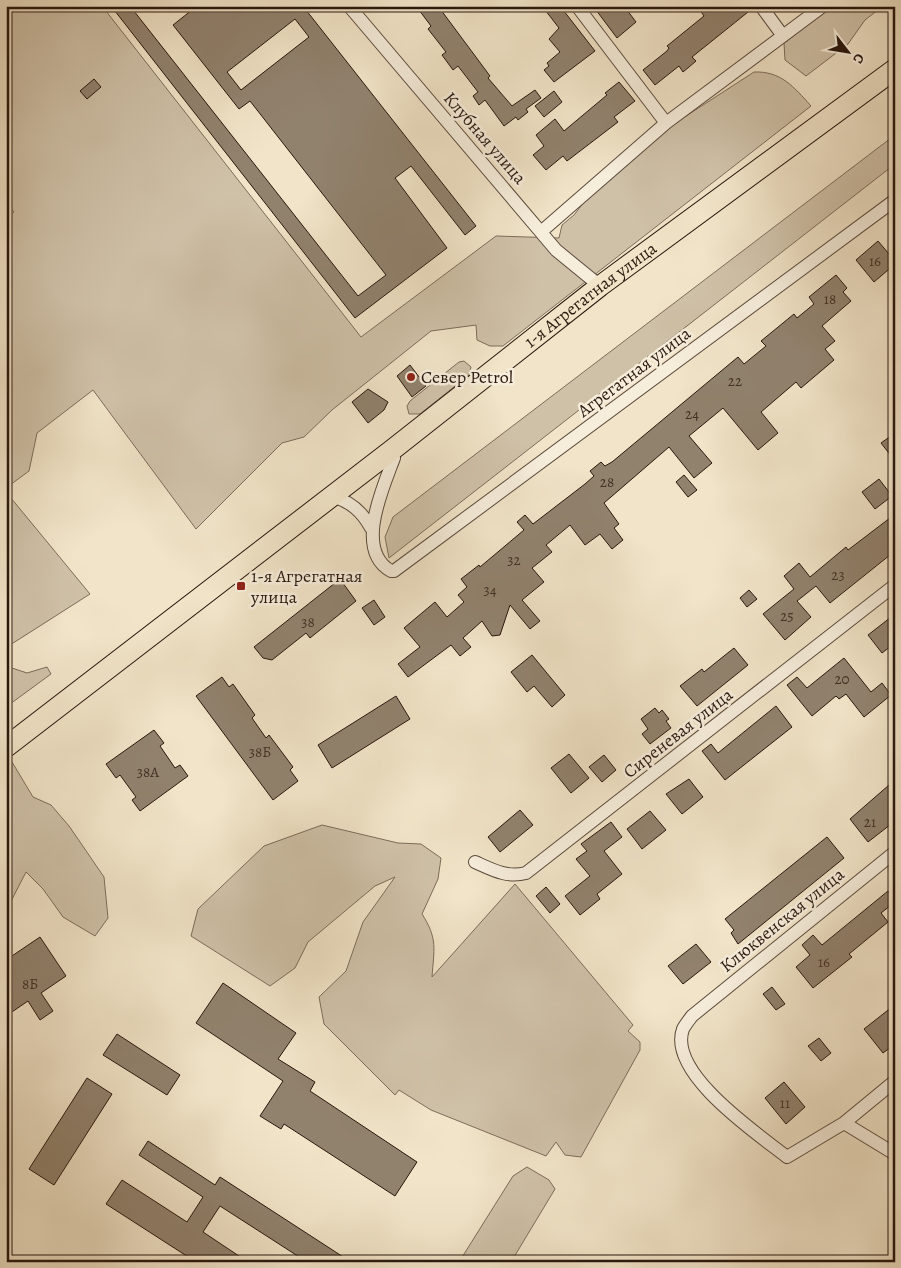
<svg xmlns="http://www.w3.org/2000/svg" width="901" height="1268" font-family="Alegreya,serif">
  <style>
    .green { fill: #cfc1a8; stroke: #7c6c5a }
    .building { fill: #91826e; stroke: #29170d; fill-rule: evenodd }
    .lines { fill: none; stroke-linecap: round; stroke-linejoin: round }
    .street-casing { stroke: #5b4a3c; stroke-width: 14 }
    .primary-casing { stroke: #29170d; stroke-width: 22 }
    .street { stroke: #f6eddb; stroke-width: 12 }
    .primary { stroke: #f1e4c8; stroke-width: 20 }
    .poi-dot { fill: #8f2418; stroke: #f6eddb; stroke-width: 2 }
    .labels { text-anchor: middle; stroke-width: 5; stroke-linejoin: round; paint-order: stroke }
    .number-label { font-size: 15px; fill: #433225 }
    .street-label { font-size: 18px; fill: #29170d; stroke: #f6eddb }
    .poi-label { font-size: 18px; fill: #29170d; stroke: #f6eddb; text-anchor: start }
  </style>
  <rect width="100%" height="100%" fill="#f1e4c8"/>
  <filter id="stains"><feTurbulence type="fractalNoise" baseFrequency=".004" numOctaves="4"/><feColorMatrix values="0 0 0 0 .2 0 0 0 0 .09 0 0 0 0 .02 0 0 0 .5 -.17"/></filter>
  <radialGradient id="worn" r=".72"><stop offset=".6" stop-color="#630" stop-opacity="0"/><stop offset="1" stop-color="#630" stop-opacity=".3"/></radialGradient>
  <path class="green" d="M6,6H102L361,337L496,236L559,238L562,225L574,215L587,198L666,129L754,72C781,71 794,87 811,106L503,346H490L477,340L476,325L431,331L332,410L304,437L282,443L196,529L93,390L37,433L29,471L6,488V218L14,212L6,202Z
    M830,6H883L865,20L848,44L806,76L785,60L784,43Z
    M895,135V164L389,558L385,537L393,517Z
    M464,361L471,367L469,375L420,414H409L407,406L410,401L459,362Z
    M6,492L90,594L10,645L9,667L27,673L47,667L51,674L6,707Z
    M12,762L33,797L51,805L69,826L104,877L108,918L95,936L63,917L43,889L26,872L6,911V767Z
    M322,825L398,843L421,844L441,858L438,879L422,914C438,939 434,949 432,977L515,884L633,1025L628,1031L640,1042V1050L581,1157L565,1155L556,1142L546,1156L431,1110L399,1090L395,1095L324,1024L319,997L346,971L363,922L395,877L375,886L308,942L295,968L270,986L191,936L198,909L264,846Z
    M527,1167L549,1180L555,1189L511,1262H459L513,1176Z"/>
  <path class="building" d="M111,6H130L358,296L386,275L250,101L239,109L173,25L197,6H310L306,10L476,226L465,235L411,166L395,178L447,248L355,318ZM295,19L309,37L241,90L227,72Z
    M416,6H438L490,76L488,78L512,106L535,90L541,98L526,109L528,112L518,120L516,117L504,126L485,100L479,105L473,96L478,92L458,66L453,70L442,55L446,52L428,29L431,26Z
    M542,6H560L595,51L554,82L544,70L549,66L547,63L560,52L549,39L559,28Z
    M593,6H624L636,22L617,38Z
    M697,6L753,8L692,57L696,61L689,67L683,72L679,66L655,85L643,70L667,51L669,48L667,46L704,16Z
    M94,79L101,87L87,99L80,91Z
    M619,82L635,101L614,117L618,122L567,161L563,156L546,170L533,155L544,146L536,135L555,119L564,131L607,95L605,93Z
    M554,91L562,102L544,117L535,106Z
    M878,241L895,261V264L874,282L856,260Z
    M836,275L847,288L843,292L851,301L822,326L835,341L825,349L834,360L801,388L796,382L761,412L778,433L758,450L723,408L689,436L712,463L694,478L669,447L604,503L619,524L614,528L623,540L612,549L600,534L585,545L570,525L546,545L552,552L532,568L544,582L522,600L540,621L530,629L510,605L500,635L492,636L482,621L463,638L471,647L460,656L451,645L408,677L398,664L420,647L404,628L435,602L447,617L464,602L458,595L467,587L461,579L479,565L480,567L524,530L517,522L525,515L533,524L585,484L594,476L590,471L601,462L605,466L612,462L738,357L744,364L766,346L761,341L794,314L797,318L814,304L809,297Z
    M410,365L426,386L412,397L397,376Z
    M368,389L388,402L384,410L368,423L352,402Z
    M895,433V461L881,443Z
    M684,475L697,490L688,497L676,482Z
    M879,479L892,496L875,509L862,492Z
    M890,518L895,525V551L830,603L816,586L797,601L811,617L785,640L763,614L794,589L784,576L799,563L810,577L846,547L848,550Z
    M340,579L356,601L310,638L306,633L272,660L263,658L254,647Z
    M749,590L757,599L747,607L740,598Z
    M374,600L385,617L374,625L362,608Z
    M895,614V643L882,653L868,635Z
    M734,648L748,665L697,706L680,686L702,669L704,672Z
    M532,655L565,695L552,707L534,686L527,692L511,672Z
    M844,658L871,692L882,683L891,695L864,717L846,694L839,699L836,696L812,716L787,685L797,677L807,688Z
    M222,677L229,687L233,684L255,715L252,718L266,738L269,735L293,767L290,770L298,781L273,800L196,696Z
    M396,696L410,719L332,768L318,745Z
    M776,706L792,727L725,780L702,751L711,744L718,753Z
    M655,708L659,713L662,710L669,719L666,721L671,728L650,744L642,734L648,729L641,719Z
    M154,730L164,743L160,746L175,768L180,765L188,776L140,811L132,800L136,797L120,775L116,778L106,764Z
    M569,754L589,778L571,793L551,768Z
    M604,755L616,770L602,782L589,767Z
    M689,779L703,797L682,814L666,794Z
    M889,785L895,792V821L868,842L850,819Z
    M520,810L533,825L500,852L488,837Z
    M650,811L666,830L642,849L627,829Z
    M611,822L622,837L604,851L622,874L597,894L600,899L580,915L565,896L590,876L576,859L587,851L581,844Z
    M827,837L844,858L738,944L731,933L734,930L725,919Z
    M546,887L560,904L550,913L536,896Z
    M888,891L895,902L881,913L888,922L849,954L852,957L813,988L796,967L810,955L802,945L813,935L822,945Z
    M40,937L66,976L41,993L53,1011L40,1020L28,1001L6,1016V960Z
    M696,944L711,962L683,984L668,966Z
    M223,983L296,1033L278,1059L315,1082L310,1091L417,1162L395,1196L284,1124L281,1129L260,1116L283,1081L196,1023Z
    M772,987L785,1004L776,1010L763,994Z
    M892,1007L895,1017V1044L883,1053L864,1029Z
    M117,1034L180,1075L167,1095L103,1055Z
    M819,1038L831,1053L821,1061L808,1046Z
    M87,1078L112,1094L54,1185L29,1169Z
    M784,1082L805,1107L786,1124L765,1098Z
    M148,1141L215,1185L220,1177L351,1262H307L220,1206L203,1232L248,1262H196L106,1204L122,1180L187,1222L203,1197L139,1155Z"/>
  <g class="lines">
    <defs>
      <path id="street" d="M349,6L556,250L600,286
        M577,6L666,123
        M761,6L783,36
        M542,231L666,123L823,6
        M392,450L394,458C383,488 354,550 391,571H394L895,200
        M331,496C350,501 362,511 371,528
        M895,852L692,1016C689,1020 685,1025 683,1029C667,1073 758,1134 787,1157L844,1123L895,1154
        M475,862C493,870 507,878 526,873L895,585
        M844,1123L895,1081"/>
      <g id="primary">
        <path id="s1" d="M6,747L392,450L600,286L895,69"/>
      </g>
    </defs>
    <use href="#street" class="street-casing"/>
    <use href="#primary" class="primary-casing"/>
    <use href="#street" class="street"/>
    <use href="#primary" class="primary"/>
  </g>
  <g class="poi-dot">
    <circle cx="411" cy="377" r="5"/>
    <rect x="236" y="581" width="10" height="10" rx="2.5"/>
  </g>
  <g class="labels">
    <g class="number-label">
      <text x="875" y="266">16</text>
      <text x="830" y="304">18</text>
      <text x="735" y="386">22</text>
      <text x="692" y="419">24</text>
      <text x="607" y="487">28</text>
      <text x="514" y="565">32</text>
      <text x="838" y="580">23</text>
      <text x="490" y="595">34</text>
      <text x="787" y="621">25</text>
      <text x="308" y="627">38</text>
      <text x="842" y="684">20</text>
      <text x="260" y="757">38Б</text>
      <text x="148" y="777">38А</text>
      <text x="870" y="827">21</text>
      <text x="824" y="967">16</text>
      <text x="30" y="989">8Б</text>
      <text x="785" y="1108">11</text>
    </g>
    <g class="street-label">
      <text transform="translate(485 138) rotate(49)" y="6">Клубная улица</text>
      <text dy="6" stroke="none"><textPath href="#s1" startOffset="739">1-я Агрегатная улица</textPath></text>
      <text transform="translate(634 372) rotate(-37)" y="6">Агрегатная улица</text>
      <text transform="translate(678 733) rotate(-38)" y="6">Сиреневая улица</text>
      <text transform="translate(782 920) rotate(-39)" y="6">Клюквенская улица</text>
    </g>
    <g class="poi-label">
      <text x="421" y="383">Север Petrol</text>
      <text x="251" y="582">1-я Агрегатная<tspan x="251" dy="21">улица</tspan></text>
    </g>
  </g>
  <rect width="901" height="1268" fill="none" stroke="#f1e4c8" stroke-width="25"/>
  <rect x="8" y="8" width="886" height="1253" fill="none" stroke="#29170d" stroke-width="2.5"/>
  <rect x="12" y="12" width="876" height="1243" fill="none" stroke="#29170d"/>
  <g transform="translate(848 52) rotate(121)" stroke="#f6eddb" stroke-width="4" paint-order="stroke">
  <path d="M0-4L9 19L0 12L-9 19Z" fill="#29170d"/>
  <text y="-8" font-size="14" font-weight="bold" text-anchor="middle" fill="#29170d">С</text>
  </g>
  <rect width="100%" height="100%" filter="url(#stains)"/>
  <rect width="100%" height="100%" fill="url(#worn)"/>
</svg>
